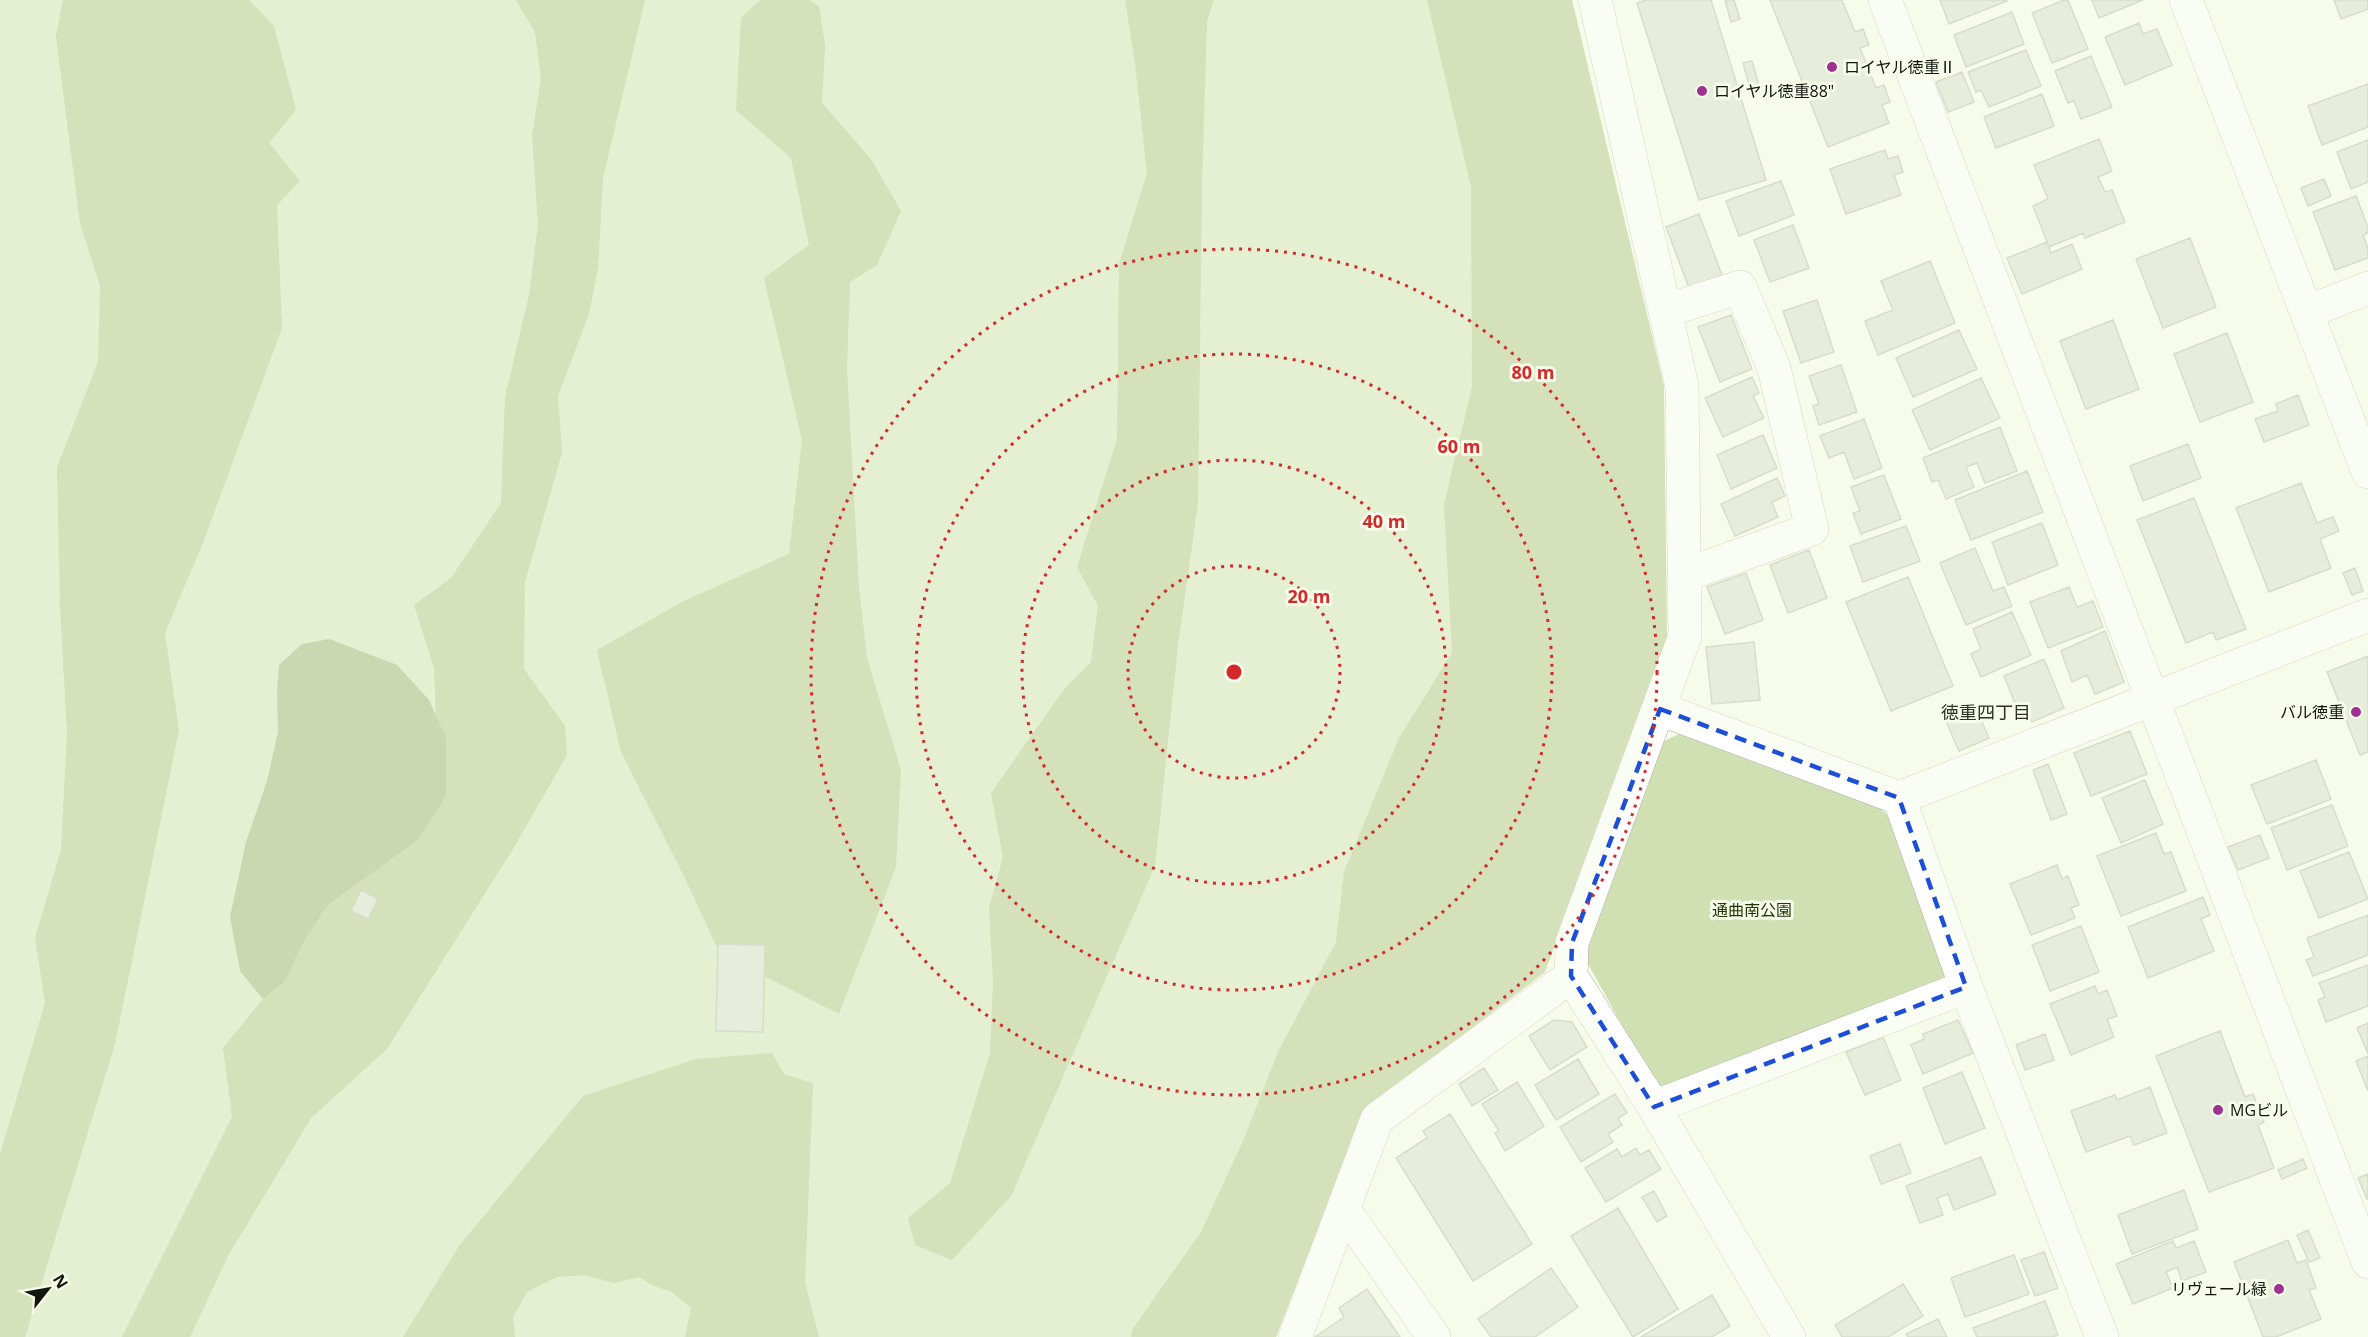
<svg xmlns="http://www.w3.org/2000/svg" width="2368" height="1337" font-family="'Open Sans','Noto Sans JP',sans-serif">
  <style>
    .green { fill: #d0e0b3 }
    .forest { fill: #abc081 }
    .water { fill: #97ac6e }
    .building { fill: #d5dcc9; stroke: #b2b9a7; stroke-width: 1.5 }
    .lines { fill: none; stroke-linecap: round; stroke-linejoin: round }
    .minor-casing { stroke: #acb2a0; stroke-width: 34 }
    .tertiary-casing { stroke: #acb2a0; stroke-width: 34 }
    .minor { stroke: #fff; stroke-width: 33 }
    .tertiary { stroke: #fff; stroke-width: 33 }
    .marked { fill: none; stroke: #1d4ed8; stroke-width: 4.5; stroke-dasharray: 12 8; stroke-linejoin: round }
    .ring { fill: none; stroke: #d62828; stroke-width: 3; stroke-dasharray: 3 6 }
    .poi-dot { fill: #9f3191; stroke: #f5fce9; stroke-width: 2 }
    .labels { text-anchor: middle; stroke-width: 6; stroke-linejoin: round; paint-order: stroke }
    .poi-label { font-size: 16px; fill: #13150f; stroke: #f5fce9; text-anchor: start }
    .park-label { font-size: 16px; fill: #273403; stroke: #f5fce9 }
    .neighbourhood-label { font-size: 18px; fill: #2d3224; stroke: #f5fce9 }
    .centre { fill: #d62828; stroke: #f5fce9; stroke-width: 3 }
    .ring-label { font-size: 18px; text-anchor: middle; font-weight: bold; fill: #d62828; stroke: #f5fce9; stroke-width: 6; stroke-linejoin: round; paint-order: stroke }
  </style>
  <rect width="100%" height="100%" fill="#f5fce9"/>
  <path class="green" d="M0,0H1572L1664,386L1545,972L1364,1110L1276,1337H0Z
    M1683,732L1875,804L1891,818L1948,972L1941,988L1678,1091L1655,1084L1588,964L1585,948L1662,742Z"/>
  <path class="forest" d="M63,0H249L274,26L296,110L269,143L300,181L277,205L282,328L204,540L165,633L179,730L115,1044L25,1337H0V1154L45,1003L35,938L61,850L67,733L60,607L57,467L98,362L100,286L80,223L56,36Z
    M516,0H645L603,178L598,268L589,314L558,396L562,453L525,582L524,669L565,726L567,755L513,849L387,1049L311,1118L228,1256L190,1337H122L232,1117L223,1048L263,999L328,905L418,840L436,717L434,668L414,605L451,578L501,503L505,397L529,295L538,224L532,136L541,79L535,32Z
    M760,0H809L819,6L825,45L822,103L871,159L901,211L877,265L850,282L847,368L859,588L867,658L901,770L896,867L839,1014L720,954L684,876L621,752L597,650L684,601L789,554L802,440L764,278L809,245L791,158L736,110L741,18Z
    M1125,0H1214L1207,21L1202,185L1198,504L1178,645L1155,866L1011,1196L952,1260L915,1245L908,1218L950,1183L990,1053L993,981L989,908L1003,857L991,793L1065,688L1091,662L1098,606L1077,567L1117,439L1119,264L1147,173L1135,63Z
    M1427,0H1572L1664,386L1667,638L1545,972L1364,1110L1276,1337H1131L1132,1330L1201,1232L1243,1141L1278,1052L1336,942L1344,872L1399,738L1452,653L1444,504L1472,387L1471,187Z
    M772,1053L784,1074L813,1083L805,1282L819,1337H685L691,1308L672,1292L654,1286L639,1277L614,1283L584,1275L557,1277L527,1292L513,1317L515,1337H403L459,1246L583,1096L696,1059Z"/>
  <path class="water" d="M329,639L397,665L429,700L446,738V796L418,840L328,905L305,939L285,981L263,999L240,971L230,917L246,842L267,781L278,732L277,692L279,665L302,644Z"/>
  <path class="building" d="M1647,0H1711L1766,180L1699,200L1637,3Z
    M1725,0H1734L1740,19L1731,22Z
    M1770,0H1842L1855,32L1863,29L1869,45L1860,48L1876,88L1884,85L1890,102L1882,105L1889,123L1828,147Z
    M1940,0H2006L2007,1L1949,24Z
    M2064,0H2068L2088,49L2052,63L2032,13Z
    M2092,0H2143L2099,18Z
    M2334,0H2368V9L2341,19Z
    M2012,12L2024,44L1966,67L1954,35Z
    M2139,23L2143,34L2157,29L2172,65L2125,85L2105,37Z
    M2026,50L2041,86L1989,107L1981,90L1976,92L1968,72Z
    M2091,56L2112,107L2081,119L2074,101L2068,103L2055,71Z
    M1752,61L1759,85L1750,88L1743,63Z
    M1962,72L1974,102L1948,112L1936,82Z
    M2368,84V127L2322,145L2308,106Z
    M2042,94L2054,126L1996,148L1984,117Z
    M2099,139L2112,171L2098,177L2105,192L2112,190L2125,222L2085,238L2083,233L2049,247L2033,206L2048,199L2034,165Z
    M2368,140V182L2351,189L2337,152Z
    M1885,150L1888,159L1898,156L1903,172L1894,175L1901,195L1846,214L1830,169Z
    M2324,179L2331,196L2308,206L2301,188Z
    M1781,181L1794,215L1739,236L1726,201Z
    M2356,196L2368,227V233L2363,235L2368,249V258L2335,270L2313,212Z
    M1699,214L1722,275L1689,288L1666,227Z
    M1793,225L1809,268L1770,282L1754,240Z
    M2190,238L2216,307L2163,328L2136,259Z
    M2047,242L2051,253L2072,244L2082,269L2022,294L2007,258Z
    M1930,261L1955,323L1878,355L1865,321L1893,310L1881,281Z
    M1817,300L1834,352L1801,363L1783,311Z
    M1731,315L1752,369L1720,382L1698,327Z
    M2113,320L2139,389L2086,409L2060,341Z
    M1959,330L1977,369L1913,397L1896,358Z
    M2227,333L2253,402L2200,422L2174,354Z
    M1841,365L1857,412L1819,425L1813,406L1819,404L1809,376Z
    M1752,377L1759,393L1753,396L1764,418L1723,437L1705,398Z
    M1981,378L2000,418L1930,450L1912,410Z
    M2298,395L2309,425L2264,442L2255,419L2278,411L2276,404Z
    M1864,419L1882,468L1854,479L1844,452L1829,458L1820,436Z
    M2000,427L2017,471L1985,483L1977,463L1966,467L1974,487L1946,499L1938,480L1932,482L1923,458Z
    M1763,435L1777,468L1731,489L1717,455Z
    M2188,444L2201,478L2143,501L2130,466Z
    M2027,471L2043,512L1971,540L1955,500Z
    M1884,475L1901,519L1861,534L1853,513L1860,511L1851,487Z
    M1777,478L1785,496L1772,502L1778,517L1735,536L1721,504Z
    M2301,483L2317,523L2333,517L2339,531L2320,539L2331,568L2269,592L2236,508Z
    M2194,498L2246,629L2216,640L2213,632L2186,643L2137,520Z
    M2042,523L2058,565L2008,585L1992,542Z
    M1906,526L1920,561L1863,582L1850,546Z
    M1975,548L1993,591L2004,587L2012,606L1966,625L1940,563Z
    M1809,550L1827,598L1788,613L1770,565Z
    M2355,568L2363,591L2352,595L2343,573Z
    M1746,573L1763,620L1725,634L1707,587Z
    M1908,577L1953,686L1891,711L1846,602Z
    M2069,587L2077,607L2093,601L2103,627L2048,648L2030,602Z
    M2012,612L2031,655L1981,677L1971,654L1981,649L1973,629Z
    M2105,631L2124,682L2095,694L2087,675L2072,682L2061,651Z
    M1754,642L1760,700L1712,704L1706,647Z
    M2368,656V752L2360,755L2327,672Z
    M2044,659L2064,708L2032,722L2024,703L2016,706L2004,676Z
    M1975,706L1989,738L1959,751L1945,719Z
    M2130,731L2147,774L2091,796L2074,753Z
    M2316,760L2331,799L2267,824L2251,785Z
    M2048,764L2067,814L2051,820L2033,770Z
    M2145,780L2163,824L2121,843L2102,798Z
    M2332,805L2348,846L2287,870L2271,828Z
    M2156,833L2164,854L2171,852L2186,891L2121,916L2097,856Z
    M2260,835L2269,858L2238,870L2228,847Z
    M2349,852L2368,899L2319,918L2300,871Z
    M2057,865L2062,879L2068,876L2079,905L2071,908L2075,918L2031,935L2010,884Z
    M361,890L378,899L368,919L351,911Z
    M2203,897L2210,915L2201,919L2214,951L2148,978L2128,927Z
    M2368,915V955L2313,976L2306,960L2314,957L2307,938Z
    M2081,926L2099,972L2050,991L2032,945Z
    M718,944L765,945L763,1032L716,1031Z
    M2368,965V1006L2326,1022L2318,1000L2325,997L2319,983Z
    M2095,986L2098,994L2107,990L2117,1016L2107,1019L2114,1037L2071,1055L2050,1004Z
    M1554,1020L1572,1022L1587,1047L1550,1070L1529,1036Z
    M1958,1020L1973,1053L1923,1074L1911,1045L1924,1039L1923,1034Z
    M2368,1023V1054L2357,1028Z
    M2220,1031L2245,1097L2253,1094L2264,1122L2258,1125L2274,1168L2209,1192L2156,1056Z
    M2045,1034L2054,1060L2025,1070L2016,1045Z
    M1883,1037L1901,1080L1865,1095L1846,1052Z
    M2368,1056V1091L2356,1061Z
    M1578,1059L1599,1094L1556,1120L1535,1085Z
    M1484,1068L1498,1090L1472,1106L1459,1084Z
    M1962,1072L1985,1128L1945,1144L1923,1088Z
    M1517,1082L1544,1126L1505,1151L1495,1133L1499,1131L1482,1104Z
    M2150,1087L2167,1133L2134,1145L2130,1136L2086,1152L2071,1111L2115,1095L2117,1100Z
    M1615,1094L1627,1113L1618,1118L1622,1125L1608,1134L1613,1142L1581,1162L1560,1127Z
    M1450,1114L1532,1244L1473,1281L1396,1158L1427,1138L1423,1131Z
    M1900,1144L1911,1173L1881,1184L1870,1156Z
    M1636,1148L1640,1155L1649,1150L1661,1169L1606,1202L1585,1168L1617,1149L1622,1157Z
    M1981,1157L1996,1194L1954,1210L1948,1194L1937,1198L1943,1215L1920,1223L1906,1186Z
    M2303,1159L2307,1168L2282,1179L2278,1170Z
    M2368,1174V1199H2367L2358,1178Z
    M2184,1190L2198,1229L2132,1254L2118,1215Z
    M1654,1191L1667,1216L1657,1222L1642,1197Z
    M1618,1208L1678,1309L1633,1337L1571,1236Z
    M2308,1230L2320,1258L2309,1262L2297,1235Z
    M2288,1240L2297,1263L2306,1260L2316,1288L2309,1290L2321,1319L2276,1337H2263L2234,1262Z
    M2173,1241L2176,1248L2194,1241L2206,1272L2182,1281L2177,1267L2166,1272L2173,1288L2133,1304L2116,1264Z
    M2044,1252L2058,1288L2035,1296L2021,1260Z
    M2014,1255L2029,1294L1965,1317L1951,1278Z
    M1551,1268L1578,1307L1535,1337H1491L1478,1319Z
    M1903,1284L1923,1316L1888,1337H1842L1835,1325Z
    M1367,1289L1400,1337H1315L1344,1317L1339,1308Z
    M1712,1295L1730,1326L1712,1337H1641Z
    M2045,1301L2058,1335L2053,1337H1977L1973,1328Z
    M1938,1319L1947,1337H1908L1906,1334Z"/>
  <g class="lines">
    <defs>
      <path id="minor" d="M1885,0L2368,1262
        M1665,311L1740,287L1774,368L1812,529L1685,575
        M2307,312L2368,288
        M1660,709L1899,798L2368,615
        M1899,798L1966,987L2102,1337
        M1571,976L1654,1107L1789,1337
        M1654,1107L1966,987
        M1344,1210L1434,1337
        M1295,1337L1377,1119L1571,976L1572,943L1685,636L1682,386L1595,0"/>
      <path id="tertiary" d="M2186,0L2368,472"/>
    </defs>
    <use href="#minor" class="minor-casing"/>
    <use href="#tertiary" class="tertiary-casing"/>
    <use href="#minor" class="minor"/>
    <use href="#tertiary" class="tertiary"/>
  </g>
  <path d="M0 0H2368V1337H0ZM1660,709L1899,798L1966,987L1654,1107L1571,976L1572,943Z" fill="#f5fce9" fill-opacity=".55" fill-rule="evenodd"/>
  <path class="marked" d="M1660,709L1899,798L1966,987L1654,1107L1571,976L1572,943Z"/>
  <g class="ring">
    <circle cx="1234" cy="672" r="106"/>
    <circle cx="1234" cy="672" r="212"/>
    <circle cx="1234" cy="672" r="318"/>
    <circle cx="1234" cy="672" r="423"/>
  </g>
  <g class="poi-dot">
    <circle cx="1832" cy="67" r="6"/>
    <circle cx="1702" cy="91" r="6"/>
    <circle cx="2356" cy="712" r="6"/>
    <circle cx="2218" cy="1110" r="6"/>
    <circle cx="2279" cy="1289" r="6"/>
  </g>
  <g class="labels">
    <g class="poi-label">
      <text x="1844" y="73">ロイヤル徳重Ⅱ</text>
      <text x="1714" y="97">ロイヤル徳重88"</text>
      <text x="2344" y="718" text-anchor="end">バル徳重</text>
      <text x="2230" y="1116">MGビル</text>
      <text x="2267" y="1295" text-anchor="end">リヴェール緑</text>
    </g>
    <g class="park-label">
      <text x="1752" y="916">通曲南公園</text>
    </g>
    <g class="neighbourhood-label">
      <text x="1986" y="719">徳重四丁目</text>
    </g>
  </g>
  <circle cx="1234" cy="672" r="9" class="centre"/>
  <g class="ring-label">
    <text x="1533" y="379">80 m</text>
    <text x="1459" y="453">60 m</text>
    <text x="1384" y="528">40 m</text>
    <text x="1309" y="603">20 m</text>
  </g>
  <g transform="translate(48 1289) rotate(59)" stroke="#f5fce9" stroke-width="4.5" paint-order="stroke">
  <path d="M0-4.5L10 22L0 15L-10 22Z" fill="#13150f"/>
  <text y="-9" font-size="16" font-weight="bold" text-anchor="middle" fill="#13150f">N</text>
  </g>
</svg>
